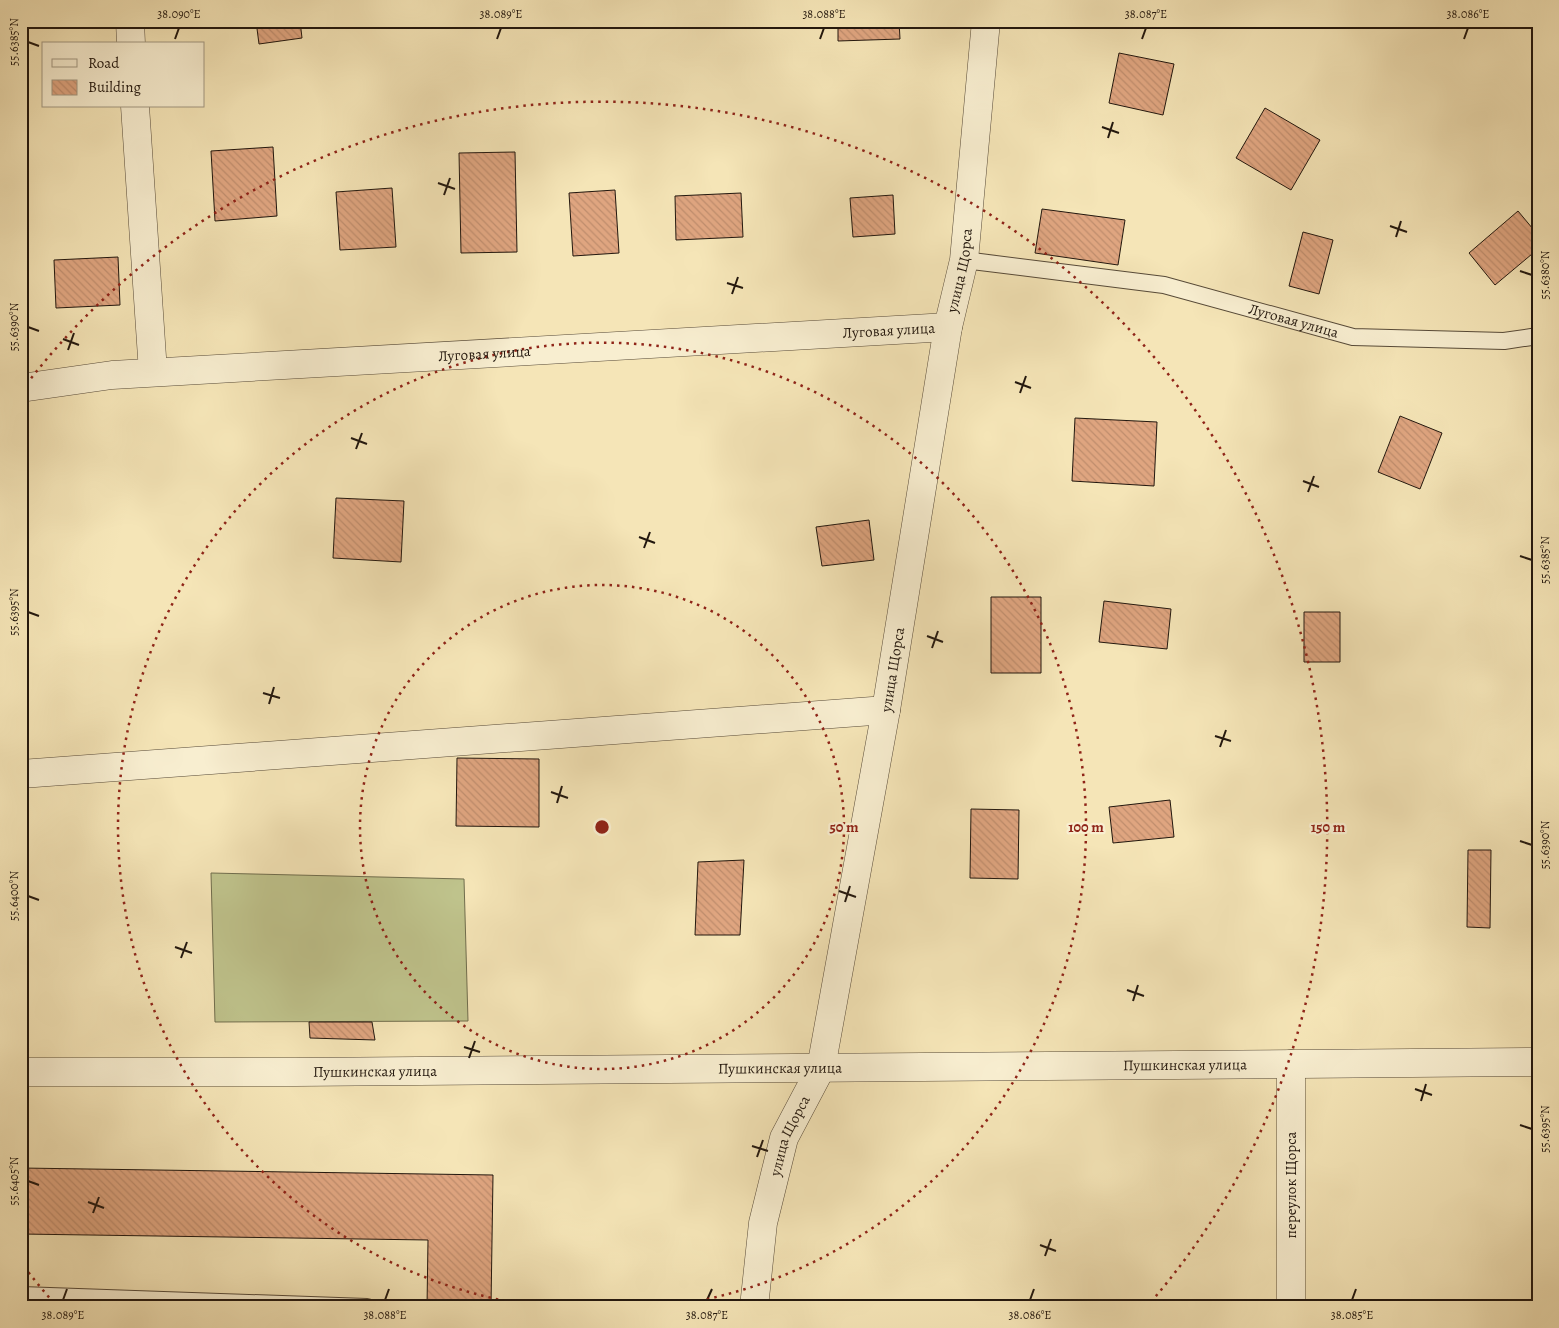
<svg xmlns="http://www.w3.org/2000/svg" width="1559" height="1328" font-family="Alegreya,serif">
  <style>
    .garden { fill: #bfc38c; stroke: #706d4d }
    .building { fill: url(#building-back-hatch); stroke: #22170e }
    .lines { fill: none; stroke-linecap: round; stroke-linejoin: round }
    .service-casing { stroke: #574a38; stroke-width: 18 }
    .minor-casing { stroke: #574a38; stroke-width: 29 }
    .tertiary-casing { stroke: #574a38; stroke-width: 29 }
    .service { stroke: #f8eed0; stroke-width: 16 }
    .minor { stroke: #f8eed0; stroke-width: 28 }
    .tertiary { stroke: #f8eed0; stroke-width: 28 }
    .ticks { fill: none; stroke: #22170e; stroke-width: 2 }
    .ring { fill: none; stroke: #8f2418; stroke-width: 2.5; stroke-dasharray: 2.5 5 }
    .labels { text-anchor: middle; stroke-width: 4.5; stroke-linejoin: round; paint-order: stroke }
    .street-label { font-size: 15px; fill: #22170e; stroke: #f8eed0 }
    .centre { fill: #8f2418; stroke: #f8eed0; stroke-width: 2.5 }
    .ring-label { font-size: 15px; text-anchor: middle; font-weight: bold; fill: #8f2418; stroke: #f8eed0; stroke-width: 4.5; stroke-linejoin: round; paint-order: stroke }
    .neatline { fill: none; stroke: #22170e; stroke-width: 2 }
    .ticks-label { font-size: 12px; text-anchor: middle; fill: #22170e }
  </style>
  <defs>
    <pattern id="building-back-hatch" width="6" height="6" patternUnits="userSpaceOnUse" patternTransform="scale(1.25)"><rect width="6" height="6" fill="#dfa580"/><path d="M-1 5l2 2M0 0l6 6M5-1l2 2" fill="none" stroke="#bf8d6d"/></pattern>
  </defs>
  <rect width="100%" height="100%" fill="#f5e5b7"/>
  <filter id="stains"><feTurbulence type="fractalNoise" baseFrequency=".004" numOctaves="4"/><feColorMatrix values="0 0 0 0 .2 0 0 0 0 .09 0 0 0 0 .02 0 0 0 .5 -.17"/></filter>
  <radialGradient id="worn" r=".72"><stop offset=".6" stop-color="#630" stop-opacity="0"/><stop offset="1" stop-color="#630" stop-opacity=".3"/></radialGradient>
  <path class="garden" d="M211,873L464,879L468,1021L215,1022Z"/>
  <path class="building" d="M256,21H300L302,38L259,44Z
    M838,21H899L900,39L838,41Z
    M1119,53L1174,64L1163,115L1109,103Z
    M1265,108L1320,140L1291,190L1236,158Z
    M273,147L277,216L215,221L211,151Z
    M515,152L517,252L461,253L459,153Z
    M392,188L396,247L340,250L336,192Z
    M615,190L619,253L573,256L569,193Z
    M741,193L743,237L676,240L675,196Z
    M893,195L895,234L853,237L850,198Z
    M1042,209L1125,220L1118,265L1035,253Z
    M1518,211L1538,235V249L1495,285L1469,253Z
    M1303,232L1333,240L1319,294L1289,286Z
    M118,257L120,305L56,308L54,260Z
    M1400,416L1442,433L1420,489L1378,472Z
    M1075,418L1157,422L1154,486L1072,481Z
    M336,498L404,501L401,562L333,558Z
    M869,520L874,560L822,566L816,527Z
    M991,597H1041V673H991Z
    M1104,601L1171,609L1167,649L1099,642Z
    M1304,612H1340V662H1304Z
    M457,758L539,759V827L456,826Z
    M1170,800L1174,837L1113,843L1109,807Z
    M971,809L1019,810L1018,879L970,878Z
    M1468,850H1491L1490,928L1467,927Z
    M744,860L740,935H695L698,862Z
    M309,1022H372L375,1040L310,1038Z
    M21,1168L493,1175L491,1307H427L428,1240L21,1234Z"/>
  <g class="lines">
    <defs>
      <g id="service">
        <path id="s1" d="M964,260L1164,285L1353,337L1504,341L1538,336"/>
        <path d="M21,1295L367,1307"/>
      </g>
      <g id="minor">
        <path d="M130,21L131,44"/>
        <path d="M135,106L153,372"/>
        <path id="s2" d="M21,388L112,375L948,327"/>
        <path d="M21,774L886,710"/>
        <path d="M1291,1064V1307"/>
        <path id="s3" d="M754,1307L763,1223L784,1138L821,1068L886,710L948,327L964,260L986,21"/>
      </g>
      <g id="tertiary">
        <path id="s4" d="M21,1072H296L1538,1062"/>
      </g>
    </defs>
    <use href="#service" class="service-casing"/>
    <use href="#minor" class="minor-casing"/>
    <use href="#tertiary" class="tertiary-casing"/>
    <use href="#service" class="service"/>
    <use href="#minor" class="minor"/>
    <use href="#tertiary" class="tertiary"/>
  </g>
  <path class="ticks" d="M175,39L179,28M497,39L501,28M820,39L824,28M1142,39L1146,28M1464,39L1468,28M28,42L39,46M1102,127L1119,133M1108,138L1113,122M438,183L455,189M444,195L450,178M1390,226L1407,232M1396,237L1401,221M1520,271L1532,275M727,283L743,288M732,294L738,277M28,327L39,331M63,339L79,345M68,350L74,333M1015,382L1031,388M1020,393L1026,376M351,438L367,444M356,449L362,433M1303,481L1319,487M1308,492L1314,476M639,537L655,543M644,548L650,532M1520,556L1532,560M28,612L39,616M927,636L943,642M932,648L938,631M263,693L280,698M269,704L274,687M1215,736L1231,741M1220,747L1226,730M551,792L568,798M557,803L562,786M1520,841L1532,845M839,891L856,897M28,896L39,900M845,902L850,886M175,947L192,953M181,958L187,942M1127,990L1144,996M1133,1001L1138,985M464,1047L480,1052M469,1058L475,1041M1415,1089L1432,1095M1421,1101L1426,1084M1520,1125L1532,1129M752,1146L768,1151M757,1157L763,1140M28,1181L39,1185M88,1202L104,1208M93,1213L99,1197M1040,1245L1056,1251M1045,1256L1051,1239M63,1300L67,1289M385,1300L389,1289M707,1300L712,1289M1030,1300L1034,1289M1352,1300L1356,1289"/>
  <g class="ring">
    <circle cx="602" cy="827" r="242"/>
    <path d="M535 1306A484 484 0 1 1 669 1306"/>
    <path d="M54 1303A726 726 0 0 1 22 1264M22 390A726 726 0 1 1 1150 1303"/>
  </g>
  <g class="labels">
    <g class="street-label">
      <text dy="5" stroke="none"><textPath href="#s3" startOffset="1061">улица Щорса</textPath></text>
      <text dy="5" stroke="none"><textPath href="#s1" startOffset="336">Луговая улица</textPath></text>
      <text dy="5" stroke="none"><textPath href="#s2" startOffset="870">Луговая улица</textPath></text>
      <text dy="5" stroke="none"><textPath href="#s2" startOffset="465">Луговая улица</textPath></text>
      <text dy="5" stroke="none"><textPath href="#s3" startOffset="656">улица Щорса</textPath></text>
      <text dy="5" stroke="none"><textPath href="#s4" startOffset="1164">Пушкинская улица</textPath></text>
      <text dy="5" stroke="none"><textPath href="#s4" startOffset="759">Пушкинская улица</textPath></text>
      <text dy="5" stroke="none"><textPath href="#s4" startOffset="354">Пушкинская улица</textPath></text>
      <text dy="5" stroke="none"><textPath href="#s3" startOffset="176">улица Щорса</textPath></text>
      <text transform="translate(1291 1185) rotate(-90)" y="5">переулок Щорса</text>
    </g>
  </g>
  <circle cx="602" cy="827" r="8" class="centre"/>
  <g class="ring-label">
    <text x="844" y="832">50 m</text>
    <text x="1086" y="832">100 m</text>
    <text x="1328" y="832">150 m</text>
  </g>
  <rect width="1559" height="1328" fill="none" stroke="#f5e5b7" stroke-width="55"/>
  <rect x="42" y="42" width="162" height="65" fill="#f8eed0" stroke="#a29882"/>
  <rect x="52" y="59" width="25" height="8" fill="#f8eed0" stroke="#a29882"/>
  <text x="88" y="68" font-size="15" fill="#22170e">Road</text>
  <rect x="52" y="80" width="25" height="15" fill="url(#building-back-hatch)" stroke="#a29882"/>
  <text x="88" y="92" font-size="15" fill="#22170e">Building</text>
  <rect x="28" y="28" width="1504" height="1272" class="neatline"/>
  <g class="ticks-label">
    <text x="179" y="18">38.090°E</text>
    <text x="501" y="18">38.089°E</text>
    <text x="824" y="18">38.088°E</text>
    <text x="1146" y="18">38.087°E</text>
    <text x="1468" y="18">38.086°E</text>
    <text transform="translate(14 42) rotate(-90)" y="4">55.6385°N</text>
    <text transform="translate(1545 275) rotate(-90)" y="4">55.6380°N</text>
    <text transform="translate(14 327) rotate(-90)" y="4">55.6390°N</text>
    <text transform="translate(1545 560) rotate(-90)" y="4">55.6385°N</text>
    <text transform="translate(14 612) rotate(-90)" y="4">55.6395°N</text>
    <text transform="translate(1545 845) rotate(-90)" y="4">55.6390°N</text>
    <text transform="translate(14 896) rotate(-90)" y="4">55.6400°N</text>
    <text transform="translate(1545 1129) rotate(-90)" y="4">55.6395°N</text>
    <text transform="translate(14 1181) rotate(-90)" y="4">55.6405°N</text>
    <text x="63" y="1319">38.089°E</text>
    <text x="385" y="1319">38.088°E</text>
    <text x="707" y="1319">38.087°E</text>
    <text x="1030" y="1319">38.086°E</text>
    <text x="1352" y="1319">38.085°E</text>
  </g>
  <rect width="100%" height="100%" filter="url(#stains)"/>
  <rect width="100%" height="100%" fill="url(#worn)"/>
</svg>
